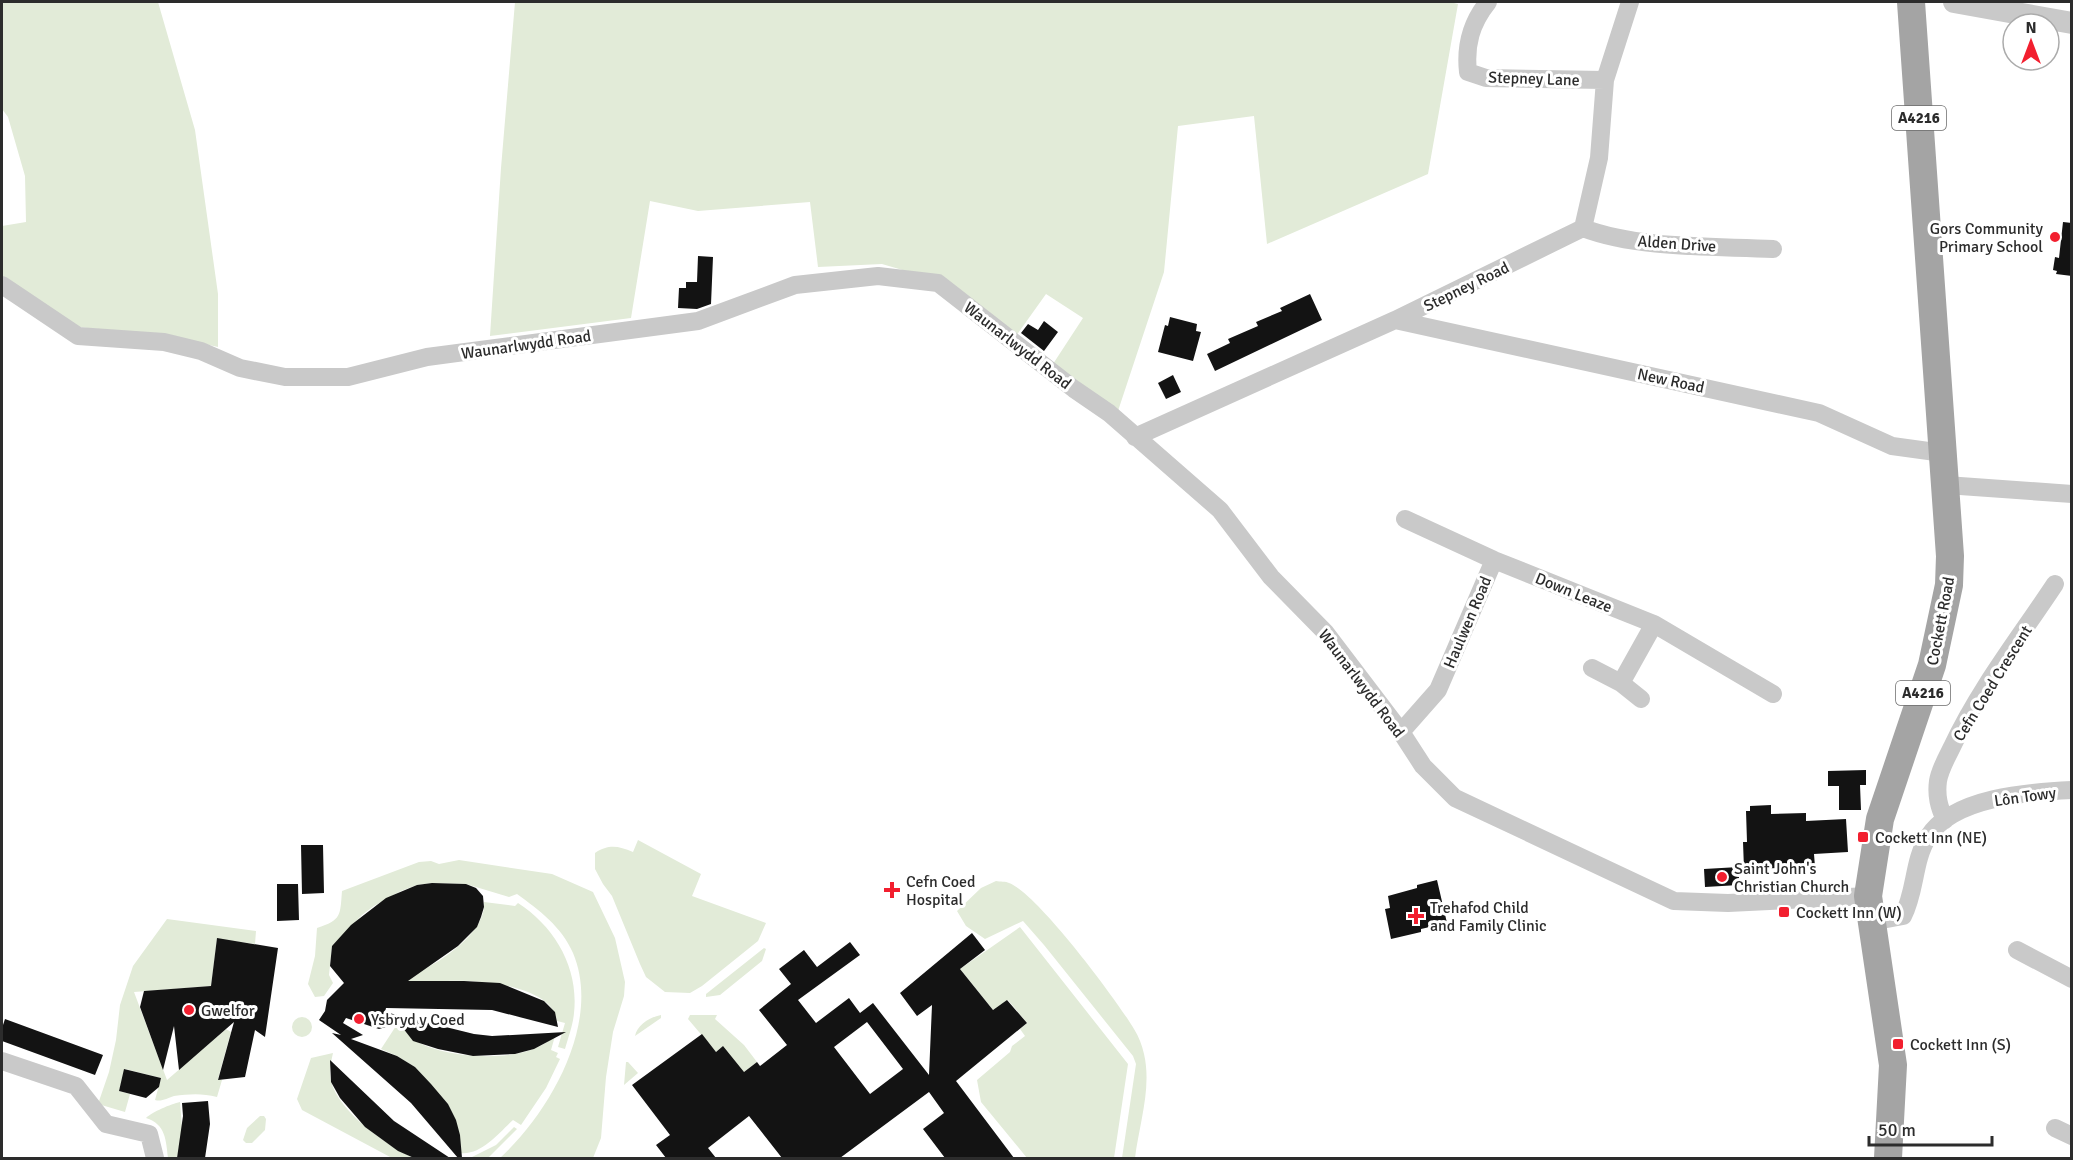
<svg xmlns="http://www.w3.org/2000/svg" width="2073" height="1160" font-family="Signika,sans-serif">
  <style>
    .green { fill: #e2ebd8 }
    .building { fill: #131313; fill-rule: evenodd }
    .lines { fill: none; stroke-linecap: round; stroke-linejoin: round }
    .minor { stroke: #c9c9c9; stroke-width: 18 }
    .tertiary { stroke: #c9c9c9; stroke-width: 22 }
    .primary { stroke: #a4a4a4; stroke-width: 28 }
    .poi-dot { fill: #f21f2f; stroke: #fff; stroke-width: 2 }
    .labels { text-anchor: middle; stroke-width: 6; stroke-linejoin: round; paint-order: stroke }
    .shield { fill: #fff; stroke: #6b6b6b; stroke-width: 1.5 }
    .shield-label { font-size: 15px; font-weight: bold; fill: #2c2c2c }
    .street-label { font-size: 16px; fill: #2c2c2c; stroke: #fff }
    .poi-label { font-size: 16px; fill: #2c2c2c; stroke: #fff; text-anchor: start }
  </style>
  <rect width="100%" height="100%" fill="#fff"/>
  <path class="green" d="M2,2H158L195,130L218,294V347L169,336L78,327L2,279V226L26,222L25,176L8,117L2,109Z
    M515,2H1450L1458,4L1428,174L1267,244L1254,116L1178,126L1164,272L1117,414L1051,367L1083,318L1046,294L1016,336L940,281L882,264L818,267L810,202L698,211L650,201L631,318L490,336L501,168Z
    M638,840L701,874L692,896L766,923L758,941L702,986L690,993L665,992L646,977L640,964L612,896L603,884L595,869V853C609,844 618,846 633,852Z
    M459,860L552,874L593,892L615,938L625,982L624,996L613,1032L606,1077L601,1138L593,1158H500C550,1112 602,1022 573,953C562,927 539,910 517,894L509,897L466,884L432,883L417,885L401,891L374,906L362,915L332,946L329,975L333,983L324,996L315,997L308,984L315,956L317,928C342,920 340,915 342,891L419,862L431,861L439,864Z
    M996,881C1000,882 1006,881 1009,883C1037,893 1117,1000 1134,1029C1139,1037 1142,1045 1144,1054C1152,1088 1139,1125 1135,1158H1122L1136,1064L1133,1056L1044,945L1023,921L985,939L966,926L957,911L981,888Z
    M484,902L515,906L518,903C555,927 579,968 574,1013C573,1025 568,1038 565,1049L558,1047L565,1023L557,1021C552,984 474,979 445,981C436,981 425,986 417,985C410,985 401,981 394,980C403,977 412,974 420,971C443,961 487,930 484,902Z
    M167,919L256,931L255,944L217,939L211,986L134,992L167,1080L226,1029L231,1032L218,1079L222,1080L217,1097C202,1093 189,1094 174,1096C167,1098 162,1102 155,1100L161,1078L125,1069L119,1091L130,1094L125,1112L98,1104L109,1072L116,1040L120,1005L133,966Z
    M1020,927L1128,1064L1114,1158H1027L981,1102L977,1080L1010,1052L1012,1046L1025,1036L1020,1029L1027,1023L1008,1000L993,1010L960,969Z
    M764,948L766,949L762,961L720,995L706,997V994Z
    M661,1015V1018L635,1036C637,1025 650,1017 661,1015Z
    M690,1015H717L715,1019L744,1045L757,1062L714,1095L723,1046L716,1052L688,1019Z
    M292 1027a10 10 0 1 1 20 0a10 10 0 1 1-20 0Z
    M396,1026L402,1027C407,1033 411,1038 418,1042C446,1058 507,1061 536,1048C543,1045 549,1041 555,1036L551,1050L558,1053L556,1057L560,1059L546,1088L521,1125L513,1120C499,1133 481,1156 460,1153L448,1104L415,1067L397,1056L381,1049Z
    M333,1053C331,1062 329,1071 331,1081C338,1111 387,1146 414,1158H392L302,1110L297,1099L311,1058Z
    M626,1062H628L638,1073L624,1085Z
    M180,1102L182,1128L177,1158H168C166,1141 166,1124 146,1118C152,1112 171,1104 180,1102Z
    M260,1116H264L266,1119L265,1130L252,1143H246L243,1140L247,1128Z
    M514,1127L517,1129L488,1158H470L496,1145Z"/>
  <path class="building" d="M2063,222L2072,223V276L2056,274L2057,271L2053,270L2055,257L2059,258Z
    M698,256L713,257L711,304L697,309L678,308L679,288H686V282H697Z
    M1310,294L1322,320L1215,371L1207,354L1230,343L1228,339L1258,326L1256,322L1282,311L1280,308Z
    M1170,317L1197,324L1196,331L1201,332L1193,361L1158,352L1165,325L1168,326Z
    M1044,321L1058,332L1044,351L1021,333L1028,324L1038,330Z
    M1173,375L1181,392L1166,399L1158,383Z
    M1866,770V785H1860L1861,810H1839V786H1828V771Z
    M1771,805V814L1806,813V821L1846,819L1848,852L1814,854L1815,867L1744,869L1743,842H1747L1746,811H1750V806Z
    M301,845H323L324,893L302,894Z
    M1739,867V885L1705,887L1704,869Z
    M1437,880L1447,923L1421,929V932L1391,939L1385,909L1390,908L1388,896L1417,888V885Z
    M432,883L466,884L476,888L483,896L484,907L481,917L477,927L458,946L408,981H464L500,983L544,1001L555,1012L558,1027L492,1010L386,1008L385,1012L474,1034L492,1036L566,1032L534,1049L515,1054L473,1056L438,1049L413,1041L399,1023L379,1029L346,1018L343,1023L363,1035L351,1039L397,1056L415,1067L431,1084L448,1104L456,1120L460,1135L462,1158H458L411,1103L332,1033L341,1035L319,1020L325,1011L327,1000L344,983L330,966L332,946L351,925L386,898L417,885Z
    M277,884H298L299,920L277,921Z
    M972,933L985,950L960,969L993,1010L1007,1000L1027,1023L956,1081L1014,1158H945L923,1129L944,1113L929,1092L840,1158H782L749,1116L708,1148L716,1158H666L656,1145L670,1135L632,1085L702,1034L716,1052L723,1046L744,1072L757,1062L760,1066L787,1045L759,1010L791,984L779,969L804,950L817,967L850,942L860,955L798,1000L816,1023L849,998L860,1013L873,1003L929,1075L932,1005L917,1016L900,993ZM867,1022L903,1069L870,1094L834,1047Z
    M217,938L278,948L265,1037L255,1030L245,1077L218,1080L234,1022L179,1070L174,1026L163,1070L140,1007L144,991L211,986Z
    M5,1019L103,1055L95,1075L2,1041V1028Z
    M330,1060L394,1121L450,1158H414L398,1151L365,1127L340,1098L331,1082Z
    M124,1069L161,1078L159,1087L146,1098L119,1091Z
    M208,1101L210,1124L205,1158H177L183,1116L182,1103Z"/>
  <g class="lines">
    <path class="minor" d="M1488,2C1471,23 1465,45 1468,72L1486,78L1605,80
      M1583,228C1638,249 1713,246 1773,249
      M2,285L78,336L164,342L201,351L240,368L285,377H348L427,357L698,321L795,285L878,276L938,283L1074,389L1109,413L1220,510L1271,577L1325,632L1401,732L1423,766L1455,798L1674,901L1728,903L1868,896
      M1395,320L1819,413L1892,446L1943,453
      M1135,437L1395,320L1583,228L1599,158L1605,80L1630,2
      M1946,485L2072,494
      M1405,519L1494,560L1654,624L1773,694
      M1592,668L1621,683L1641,699
      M1621,683L1654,624
      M1401,732L1438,690L1494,560
      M1945,820C1939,807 1936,796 1938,781C1940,769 1947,757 1952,747C1979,689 2020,637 2055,584
      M1871,922L1903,916C1916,891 1913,861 1928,837C1953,797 2029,792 2072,790
      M2017,950L2072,979
      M2,1061L76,1086L106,1124L149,1134L155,1158
      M2055,1128L2072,1136"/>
    <path class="tertiary" d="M1954,2L2072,23"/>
    <path class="primary" d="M1888,1158L1893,1065L1868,896L1880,819L1932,665L1949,585L1950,556L1911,2"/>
  </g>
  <g class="poi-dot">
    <circle cx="2055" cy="237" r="6"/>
    <rect x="1857" y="831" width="12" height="12" rx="3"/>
    <circle cx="1722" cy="877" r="6"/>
    <path d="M889 881h6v6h6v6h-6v6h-6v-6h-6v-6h6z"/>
    <rect x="1778" y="906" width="12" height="12" rx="3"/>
    <path d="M1413 907h6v6h6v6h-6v6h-6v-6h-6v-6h6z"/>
    <circle cx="189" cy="1010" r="6"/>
    <circle cx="359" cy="1019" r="6"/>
    <rect x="1892" y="1038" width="12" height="12" rx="3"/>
  </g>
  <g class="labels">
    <g class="shield">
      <rect x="1892" y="106" width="54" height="24" rx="4.5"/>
      <rect x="1896" y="681" width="54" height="24" rx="4.5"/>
    </g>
    <g class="shield-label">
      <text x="1919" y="123">A4216</text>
      <text x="1923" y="698">A4216</text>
    </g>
    <g class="street-label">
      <text transform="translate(1534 78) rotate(2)" y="6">Stepney Lane</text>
      <text transform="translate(1677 243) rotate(4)" y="6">Alden Drive</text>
      <text transform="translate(1466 286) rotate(-26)" y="6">Stepney Road</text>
      <text transform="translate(526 344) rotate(-8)" y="6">Waunarlwydd Road</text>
      <text transform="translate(1018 345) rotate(38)" y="6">Waunarlwydd Road</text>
      <text transform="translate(1671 380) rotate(12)" y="6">New Road</text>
      <text transform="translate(1574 592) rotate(22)" y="6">Down Leaze</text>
      <text transform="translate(1940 621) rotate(-79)" y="6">Cockett Road</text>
      <text transform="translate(1467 622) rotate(-67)" y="6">Haulwen Road</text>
      <text transform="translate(1362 683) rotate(53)" y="6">Waunarlwydd Road</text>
      <text transform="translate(1992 683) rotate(-58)" y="6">Cefn Coed Crescent</text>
      <text transform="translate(2025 796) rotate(-8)" y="6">Lôn Towy</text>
    </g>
    <g class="poi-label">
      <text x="2043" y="234" text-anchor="end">Gors Community<tspan x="2043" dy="18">Primary School</tspan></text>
      <text x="1875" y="843">Cockett Inn (NE)</text>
      <text x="1734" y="874">Saint John's<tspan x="1734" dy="18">Christian Church</tspan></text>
      <text x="906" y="887">Cefn Coed<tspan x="906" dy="18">Hospital</tspan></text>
      <text x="1430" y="913">Trehafod Child<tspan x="1430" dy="18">and Family Clinic</tspan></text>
      <text x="1796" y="918">Cockett Inn (W)</text>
      <text x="201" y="1016">Gwelfor</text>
      <text x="371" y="1025">Ysbryd y Coed</text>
      <text x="1910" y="1050">Cockett Inn (S)</text>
    </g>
  </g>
  <rect width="2073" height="1160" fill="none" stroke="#2c2c2c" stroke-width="6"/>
  <g transform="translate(2031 42)"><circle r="28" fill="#ffffff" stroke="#ababab" stroke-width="1.5"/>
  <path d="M0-4.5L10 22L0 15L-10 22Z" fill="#f21f2f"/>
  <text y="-9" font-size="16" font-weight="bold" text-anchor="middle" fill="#2c2c2c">N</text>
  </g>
  <path d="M1869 1136v9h123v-9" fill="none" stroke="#2c2c2c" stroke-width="3"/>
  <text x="1878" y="1136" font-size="18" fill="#2c2c2c" stroke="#ffffff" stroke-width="4.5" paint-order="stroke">50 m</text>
</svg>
